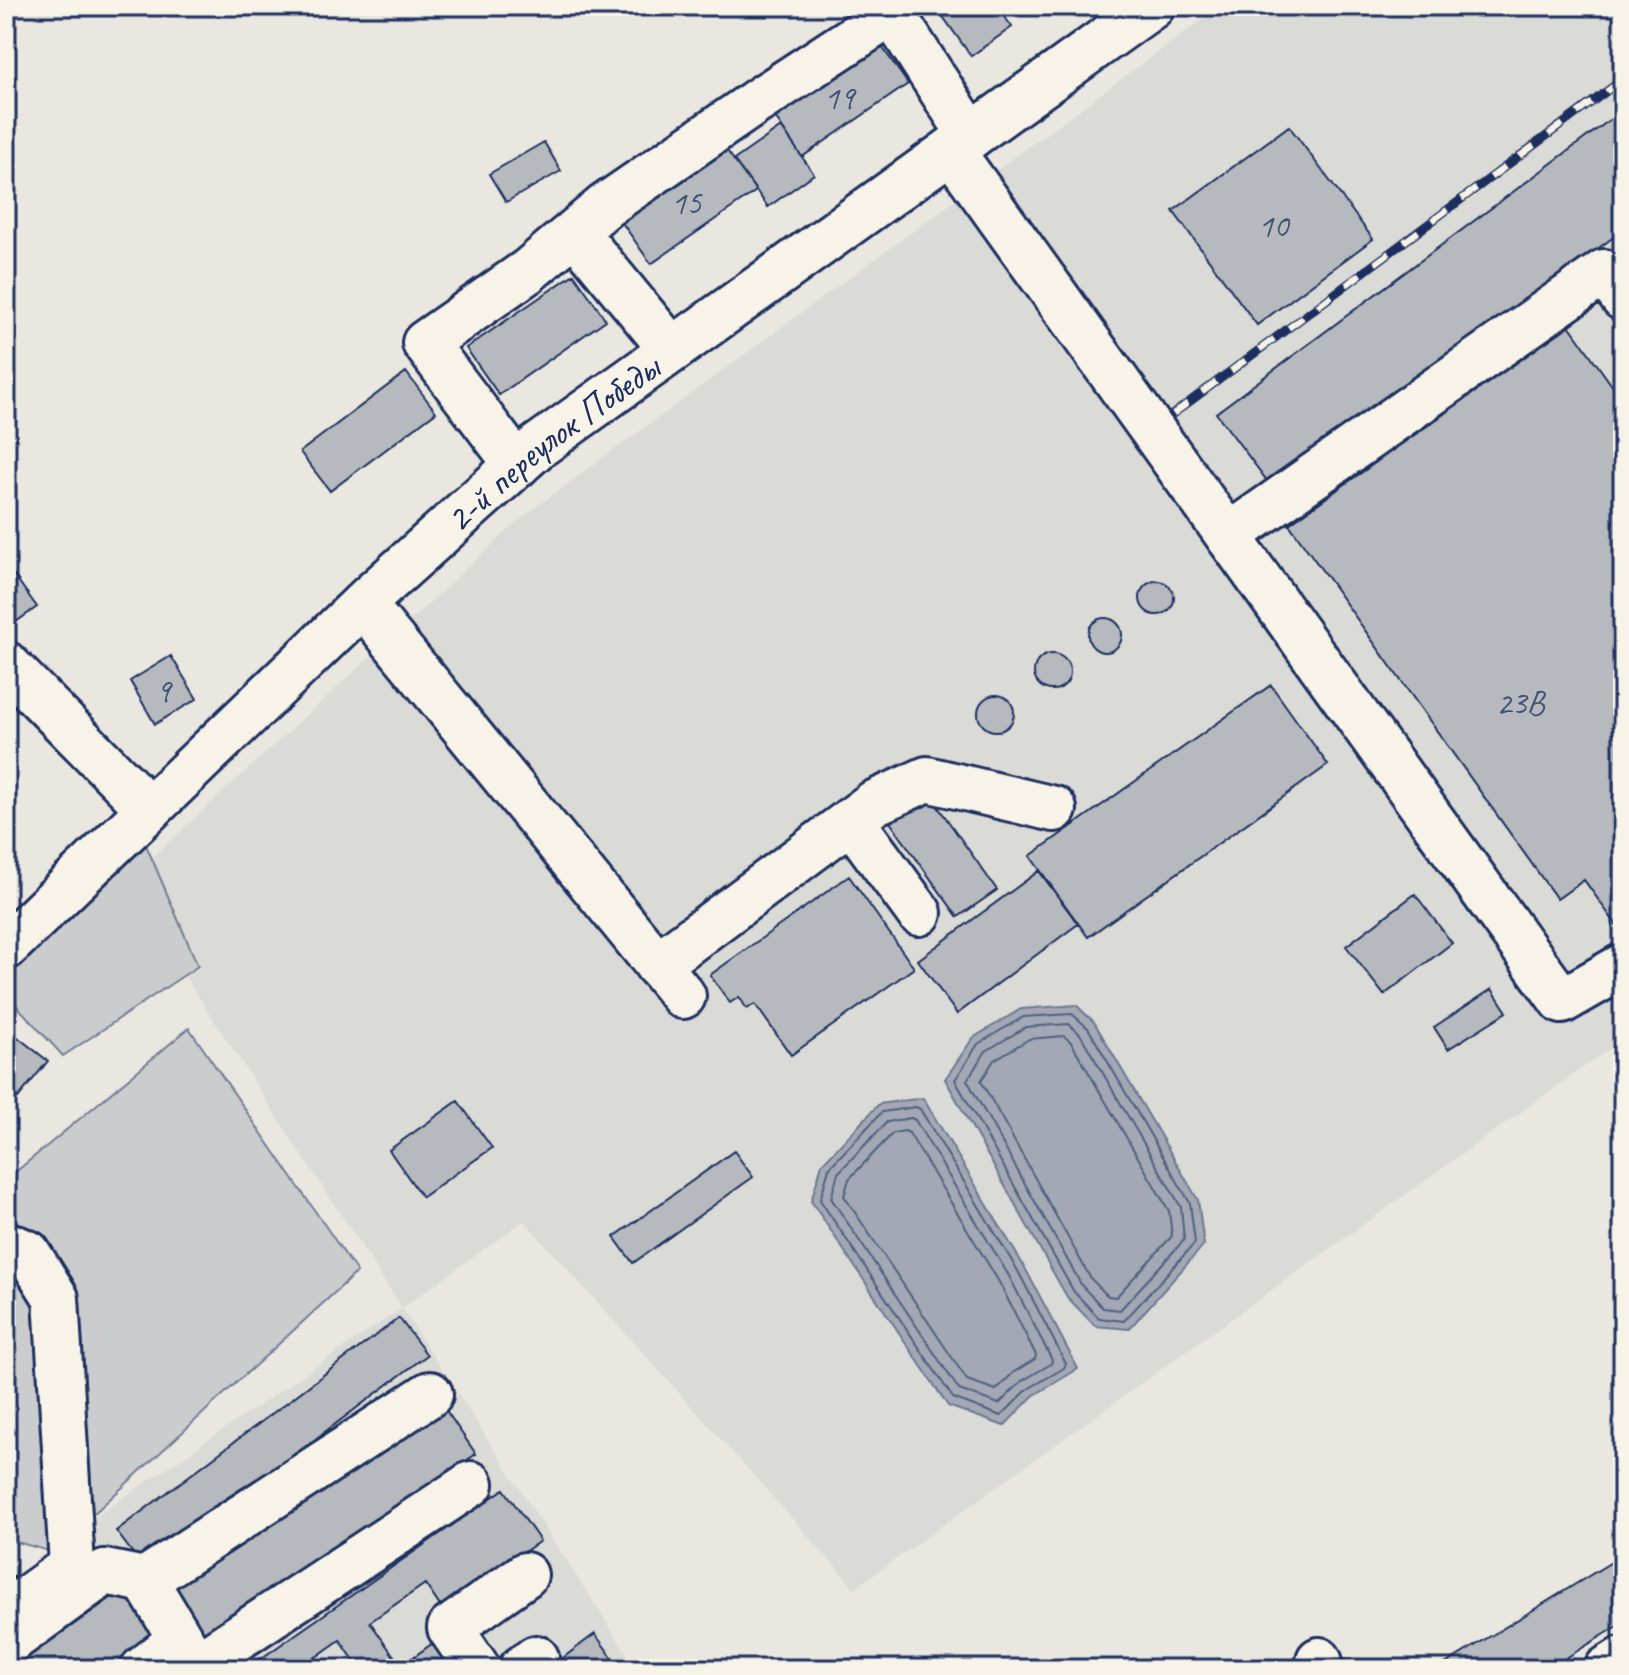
<svg xmlns="http://www.w3.org/2000/svg" width="1629" height="1675" font-family="Caveat,sans-serif">
  <style>
    .built { fill: #dadad6 }
    .green { fill: #cbcccd; stroke: #737e96; stroke-width: 2 }
    .water { fill: #a3a8b4; stroke: #6d7892; stroke-width: 2 }
    .lines { fill: none; stroke-linecap: round; stroke-linejoin: round }
    .shore { stroke: #515f80; stroke-width: 2 }
    .building { fill: #b6babf; stroke: #1b2f5e; stroke-width: 2 }
    .minor-casing { stroke: #1b2f5e; stroke-width: 50 }
    .minor { stroke: #f7f3e8; stroke-width: 44 }
    .rail-casing { stroke: #1b2f5e; stroke-width: 9 }
    .rail { stroke: #f7f3e8; stroke-width: 6; stroke-dasharray: 18; stroke-linecap: butt }
    .labels { text-anchor: middle; stroke-width: 8; stroke-linejoin: round; paint-order: stroke }
    .number-label { font-size: 34px; fill: #425276 }
    .street-label { font-size: 38px; fill: #1b2f5e; stroke: #f7f3e8 }
  </style>
  <rect width="100%" height="100%" fill="#eae7e0"/>
  <filter id="ink" filterUnits="userSpaceOnUse"><feTurbulence type="fractalNoise" baseFrequency=".0125" numOctaves="2"/><feDisplacementMap in="SourceGraphic" scale="16" xChannelSelector="R" yChannelSelector="G"/><feConvolveMatrix kernelMatrix="1 2 1 2 8 2 1 2 1" color-interpolation-filters="sRGB"/></filter>
  <g filter="url(#ink)">
    <path class="built" d="M1221,6H1623V1039L855,1588L524,1221L402,1308L637,1669H6V1590L98,1515L402,1308L124,883L525,515Z"/>
    <path class="green" d="M143,838L198,966L63,1056L6,994V973Z
      M189,1028L357,1272L52,1552L6,1539V1180Z"/>
    <path class="water" d="M1076,1005L1094,1022L1198,1200L1204,1245L1129,1329L1095,1326L1067,1297L945,1079L973,1038L1021,1009Z
      M923,1098L1025,1268L1078,1369L1033,1396L1004,1426L948,1406L811,1201L822,1164L879,1104Z"/>
    <g class="lines">
      <path class="shore" d="M1072,1014L1088,1028L1190,1203L1195,1243L1124,1321L1099,1318L1074,1292L955,1080L978,1044L1023,1017Z
        M1069,1024L1080,1034L1181,1207L1184,1240L1120,1310L1103,1308L1082,1286L967,1080L986,1051L1026,1027Z
        M1064,1036L1071,1042L1169,1211L1172,1236L1116,1297L1108,1296L1091,1279L981,1081L994,1060L1029,1039Z
        M916,1107L920,1109L1018,1271L1066,1364L1064,1368L1028,1389L1001,1416L953,1398L820,1200L829,1168L882,1112Z
        M911,1118L915,1120L1009,1276L1052,1360L1051,1364L1022,1381L999,1404L959,1390L831,1198L838,1173L887,1122Z
        M905,1131L909,1133L999,1282L1036,1355L1035,1359L1014,1372L996,1390L967,1380L844,1196L849,1179L893,1133Z"/>
    </g>
    <path class="building" d="M947,6H1012L1002,13L1012,27L971,56L939,11Z
      M875,37L908,84L802,157L770,110Z
      M1623,110V230L1274,490L1216,413Z
      M1289,126L1373,239L1257,325L1173,211Z
      M781,127L814,174L768,207L734,160Z
      M720,141L756,191L651,264L616,214Z
      M544,142L561,171L506,202L489,174Z
      M574,274L606,320L499,395L466,348Z
      M1569,325L1623,401V927L1620,930L1584,880L1557,899L1289,524Z
      M406,372L436,412L330,491L300,452Z
      M6,564L37,607L6,629Z
      M1140 598a17 17 0 1 1 34 0a17 17 0 1 1-34 0Z
      M1088 635a17 17 0 1 1 34 0a17 17 0 1 1-34 0Z
      M1034 672a18 18 0 1 1 36 0a18 18 0 1 1-36 0Z
      M171,656L197,699L155,724L130,681Z
      M1271,685L1328,765L1088,937L1030,856Z
      M978 713a18 18 0 1 1 36 0a18 18 0 1 1-36 0Z
      M929,794L997,890L958,917L890,822Z
      M1039,871L1078,924L957,1014L918,960Z
      M849,876L914,968L791,1055L755,1004L747,1009L739,997L730,1003L710,975Z
      M1415,894L1452,943L1384,995L1346,946Z
      M1492,989L1507,1012L1448,1049L1434,1027Z
      M6,1028L48,1061L18,1098L6,1088Z
      M458,1101L492,1148L422,1197L389,1150Z
      M734,1151L753,1177L633,1263L614,1237Z
      M399,1318L427,1355L144,1568L116,1531Z
      M443,1406L476,1454L199,1642L166,1594Z
      M504,1489L540,1541L442,1609L425,1584L370,1622L401,1666L433,1643L451,1669H360L340,1640L299,1669H246Z
      M1623,1555V1623L1548,1669H1437Z
      M6,1567L14,1577L6,1583Z
      M131,1584L167,1635L119,1669H10Z
      M595,1634L621,1669H548Z"/>
    <g class="lines">
      <defs>
        <g id="minor">
          <path d="M897,6L892,13L971,136"/>
          <path d="M951,150L1562,1001L1623,966"/>
          <path d="M575,232L672,350"/>
          <path d="M517,465L425,343L528,271L605,206L756,102L892,13"/>
          <path d="M1228,536L1604,272L1623,298"/>
          <path d="M363,604L683,996"/>
          <path d="M6,664L149,809"/>
          <path d="M851,820L919,913"/>
          <path id="s1" d="M6,947L371,596L537,447L1152,6"/>
          <path d="M657,965L874,803L927,779L1054,809"/>
          <path d="M6,1244L28,1253L56,1298L72,1566L6,1613"/>
          <path d="M6,1644L105,1572L145,1580"/>
          <path d="M190,1655L145,1580L430,1394"/>
          <path d="M1319,1660L1322,1669"/>
          <path d="M143,1669L167,1650L207,1658L471,1484"/>
          <path d="M478,1669L450,1628L525,1575"/>
          <path d="M521,1669L536,1658"/>
          <path d="M1607,1669L1623,1659"/>
        </g>
      </defs>
      <use href="#minor" class="minor-casing"/>
      <use href="#minor" class="minor"/>
      <defs>
        <path id="rail" d="M1173,414L1623,79"/>
      </defs>
      <use href="#rail" class="rail-casing"/>
      <use href="#rail" class="rail"/>
    </g>
  </g>
  <g class="labels">
    <g class="number-label">
      <text x="839" y="109">19</text>
      <text x="686" y="214">15</text>
      <text x="1273" y="237">10</text>
      <text x="163" y="702">9</text>
      <text x="1520" y="714">23В</text>
    </g>
    <g class="street-label">
      <text dy="13" stroke="none"><textPath href="#s1" startOffset="744">2-й переулок Победы</textPath></text>
    </g>
  </g>
  <rect width="1629" height="1675" fill="none" stroke="#f7f3e8" stroke-width="32"/>
  <rect x="16" y="16" width="1597" height="1643" fill="none" stroke="#1b2f5e" stroke-width="3" filter="url(#ink)"/>
</svg>
